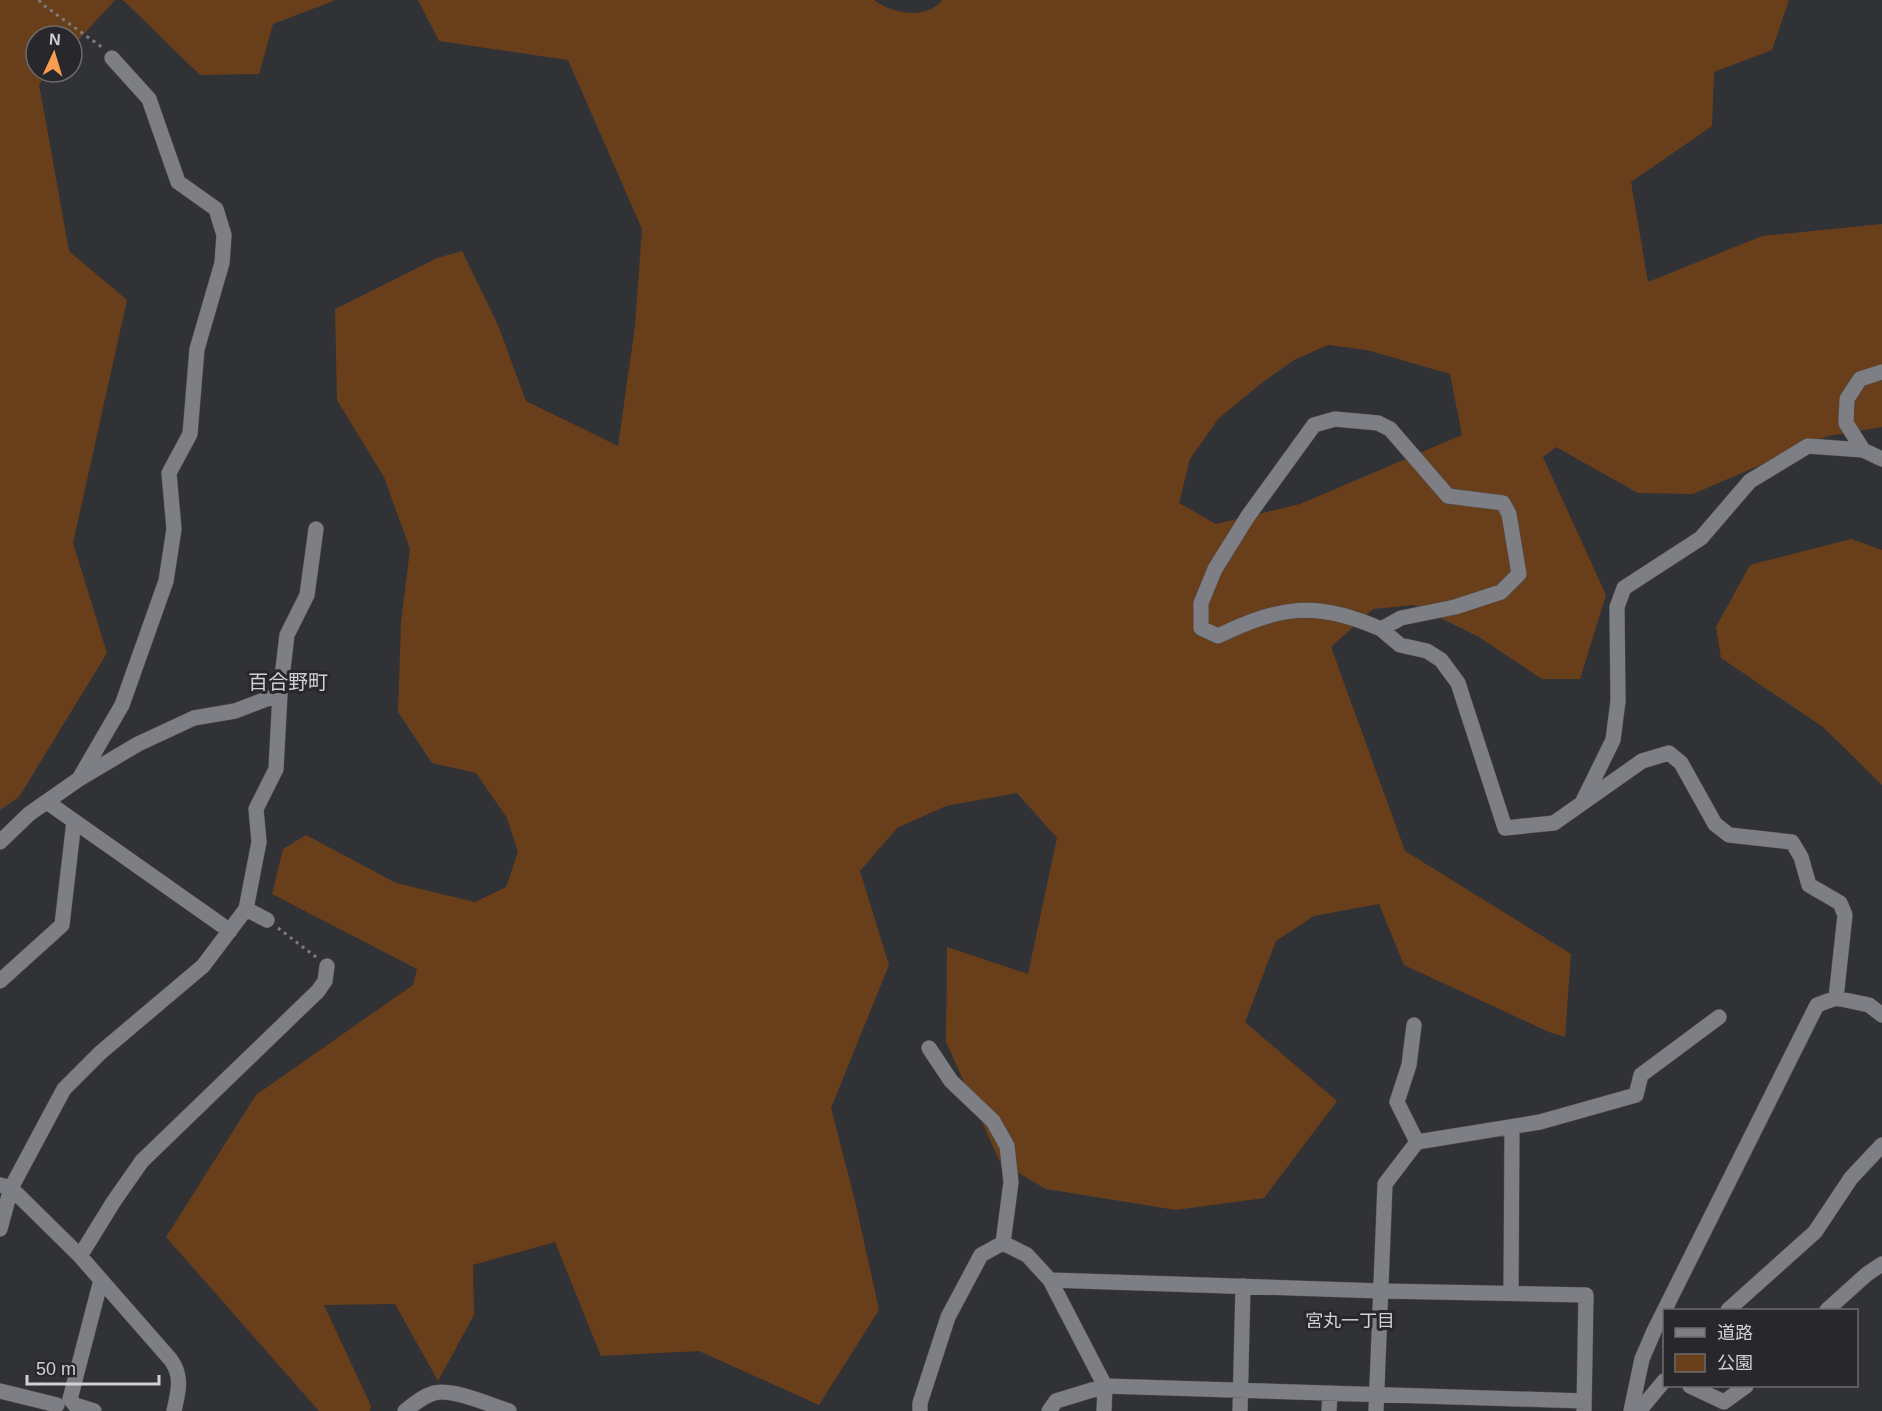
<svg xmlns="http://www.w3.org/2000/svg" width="1882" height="1411" font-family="Arial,'Noto Sans JP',sans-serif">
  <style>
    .green { fill: #693f1b; fill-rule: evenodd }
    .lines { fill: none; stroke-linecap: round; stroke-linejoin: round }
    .minor-casing { stroke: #4d4d51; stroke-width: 16 }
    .path { stroke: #7d7d81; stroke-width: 3; stroke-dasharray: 3 4.5; stroke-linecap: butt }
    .minor { stroke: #7e7f84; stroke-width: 15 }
    .labels { text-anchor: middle; stroke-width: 6; stroke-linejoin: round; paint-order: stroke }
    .neighbourhood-label { font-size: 18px; fill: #d1d1d4; stroke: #28282c }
    .quarter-label { font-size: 20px; fill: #d1d1d4; stroke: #28282c }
  </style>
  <rect width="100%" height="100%" fill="#313236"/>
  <path class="green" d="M0,0H115L72,47V36H36V72H50L39,84L69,251L127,300L73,543L107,653L19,797L0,810Z
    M123,0H336L273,24L259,74L200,75Z
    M418,0H874C892,14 927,20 942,0H1789L1772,50L1714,72L1712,126L1631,182L1648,282L1762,236L1882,224V427L1828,436L1693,494L1638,493L1556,447L1543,457L1606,595L1580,679H1542L1479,637L1414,605L1373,609L1331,647L1405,851L1571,954L1565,1037L1549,1032L1404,965L1379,904L1314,916L1276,941L1245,1022L1337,1101L1264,1198L1176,1210L1046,1189L1000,1162L946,1042L947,947L1028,974L1057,838L1017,793L946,806L897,828L860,871L889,965L831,1108L855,1201L879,1310L819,1405L699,1351L601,1356L555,1242L473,1265L474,1315L438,1381L395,1304L324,1305L371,1406L370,1411H319L166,1237L256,1095L413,985L417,969L272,894L283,849L306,835L396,883L475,902L506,887L518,852L507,818L476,773L432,763L398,712L401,623L410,549L384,477L337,400L335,309L437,258L462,251L498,325L526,401L618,446L635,326L642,229L568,60L439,41ZM1328,345L1367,350L1450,374L1462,435L1300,504L1216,524L1179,503L1190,459L1218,419L1263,382L1294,360Z
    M1851,539L1882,550V785L1823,727L1721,658L1716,627L1750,565Z"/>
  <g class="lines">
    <defs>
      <path id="minor" d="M1335,419L1378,423L1390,429L1448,496L1503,503L1509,514L1519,574L1501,592L1455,607L1401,618L1381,629C1316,600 1281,606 1218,636L1201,628V603L1215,569L1248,516L1314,425Z
        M1863,450L1846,423L1847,399L1860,379L1882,372
        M1381,629L1400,645L1427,651L1441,660L1458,683L1505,828L1554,823L1642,761L1669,753L1681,763L1715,824L1729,835L1792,842L1801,857L1809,885L1840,903L1845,915L1836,998
        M79,779L122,705L166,581L174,529L169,473L190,434L197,349L222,263L224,235L216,209L178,182L149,99L112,58
        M1583,801L1613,740L1618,701L1617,607L1624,588L1701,538L1750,481L1808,446L1863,450L1882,459
        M47,802L230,931
        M0,842L29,814L79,779L138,744L194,718L235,711L280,694
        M246,909L267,920
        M0,981L62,925L74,821
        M1414,1025L1409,1065L1397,1102L1417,1142
        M929,1048L951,1081L993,1121L1007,1146L1011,1182L1003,1243
        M0,1185L11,1188L80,1256L171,1360C183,1377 178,1392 174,1411
        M0,1229L11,1188L64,1089L100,1053L203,966L246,909L259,842L256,809L276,769L280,694L287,635L307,595L316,529
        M80,1256L114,1201L142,1161L318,991L325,981L327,966
        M1050,1280L1381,1291L1586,1295L1584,1411
        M1511,1293L1512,1127
        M1728,1310L1815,1232L1851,1178L1882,1145
        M1827,1310L1867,1274L1882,1264
        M1690,1386L1724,1402L1746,1386
        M0,1391L57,1405
        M94,1411L75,1405L70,1399L101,1280
        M405,1411C414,1404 423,1396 434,1393C453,1388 490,1405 509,1411
        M920,1411V1403L948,1317L981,1255L1003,1243L1027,1255L1050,1280L1105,1386L1104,1411
        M1049,1411L1056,1401L1105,1386L1584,1401
        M1240,1411L1243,1286
        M1329,1411L1330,1393
        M1376,1411L1385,1184L1417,1142L1540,1122L1636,1095L1641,1075L1719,1017
        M1631,1411L1642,1359L1654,1331L1817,1005L1836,998L1869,1005L1882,1015
        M1639,1411L1664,1381"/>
    </defs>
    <use href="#minor" class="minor-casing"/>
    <path class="path" d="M39,0L42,4L103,48
      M278,928L316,957"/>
    <use href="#minor" class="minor"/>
  </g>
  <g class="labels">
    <g class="neighbourhood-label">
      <text x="1350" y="1327">宮丸一丁目</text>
    </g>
    <g class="quarter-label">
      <text x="288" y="689">百合野町</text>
    </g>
  </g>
  <rect x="1663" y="1309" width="195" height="78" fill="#28282c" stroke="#6c6c6f" stroke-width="1.5"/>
  <rect x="1675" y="1328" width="30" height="9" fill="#7e7f84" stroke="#6c6c6f" stroke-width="1.5"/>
  <text x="1717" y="1339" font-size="18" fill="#d1d1d4">道路</text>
  <rect x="1675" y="1354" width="30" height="18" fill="#693f1b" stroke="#6c6c6f" stroke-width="1.5"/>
  <text x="1717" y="1369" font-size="18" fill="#d1d1d4">公園</text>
  <g transform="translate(54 54) rotate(4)"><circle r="28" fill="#28282c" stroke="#6c6c6f" stroke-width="1.5"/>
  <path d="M0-4.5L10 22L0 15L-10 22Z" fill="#fb9e50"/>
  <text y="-9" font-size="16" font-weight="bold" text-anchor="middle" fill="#d1d1d4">N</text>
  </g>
  <path d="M27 1375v9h132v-9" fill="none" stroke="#d1d1d4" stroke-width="3"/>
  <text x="36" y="1375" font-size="18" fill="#d1d1d4" stroke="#28282c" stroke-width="4.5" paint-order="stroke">50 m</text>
</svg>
